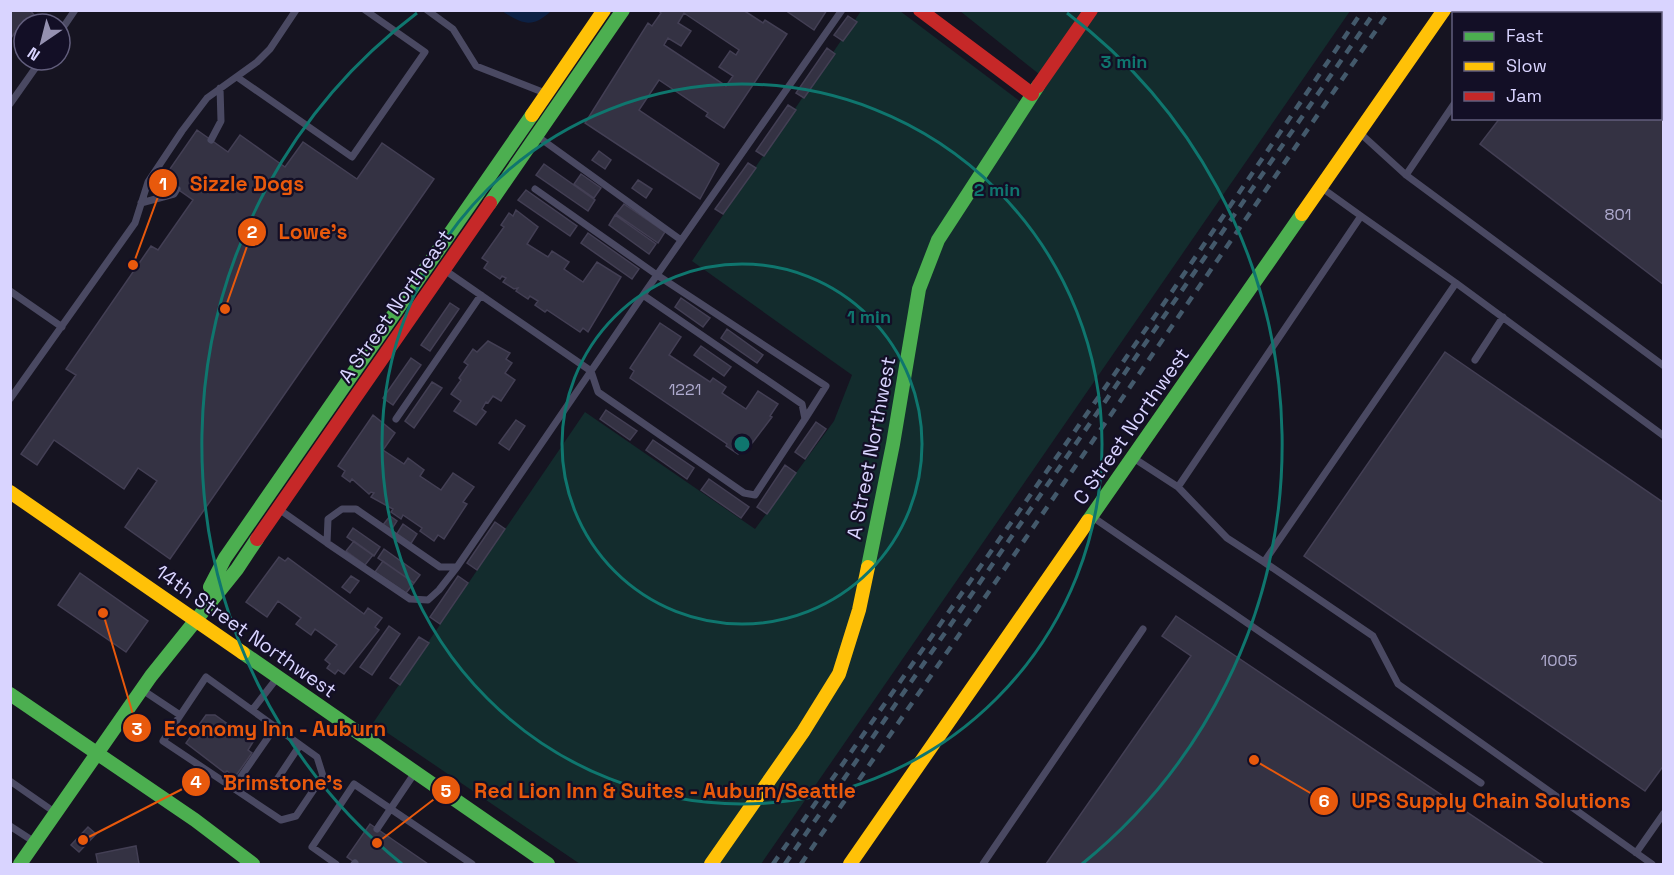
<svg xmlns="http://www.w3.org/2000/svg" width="1674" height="875" font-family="'Space Grotesk',sans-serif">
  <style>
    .green { fill: #132c2d }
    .water { fill: #0d2144 }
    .building { fill: #343243; stroke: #433f54; stroke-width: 1.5; fill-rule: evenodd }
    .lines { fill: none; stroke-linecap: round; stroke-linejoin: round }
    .lane { stroke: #4a4962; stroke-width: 7 }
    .fast { stroke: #4caf50; stroke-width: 14 }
    .slow { stroke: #ffc107; stroke-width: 14 }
    .jam { stroke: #c62828; stroke-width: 14 }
    .rail { stroke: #43596b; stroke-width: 4.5; stroke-dasharray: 9 8; stroke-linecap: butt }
    .ring { fill: none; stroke: #0f766e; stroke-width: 3 }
    .labels { text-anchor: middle; stroke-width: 4.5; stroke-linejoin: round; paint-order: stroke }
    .number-label { font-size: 16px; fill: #b0acd0 }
    .street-label { font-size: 20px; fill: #d9d4ff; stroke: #130f26 }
    .centre { fill: #0f766e; stroke: #130f26; stroke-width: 3 }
    .ring-label { font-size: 18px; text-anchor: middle; font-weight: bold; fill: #0f766e; stroke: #130f26; stroke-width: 4.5; stroke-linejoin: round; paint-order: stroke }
    .leader { fill: none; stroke: #e8590c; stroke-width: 2 }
    .callout-dot { fill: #e8590c; stroke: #130f26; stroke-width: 2 }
    .mark-label { font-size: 18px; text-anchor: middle; font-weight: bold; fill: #fff }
    .callout-label { font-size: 21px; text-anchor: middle; font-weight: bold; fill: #e8590c; stroke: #130f26; stroke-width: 4.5; stroke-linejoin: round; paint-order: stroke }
  </style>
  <rect width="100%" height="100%" fill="#161421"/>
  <path class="green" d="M861,11H900L1025,105L1044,78L960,11H1350L761,864H580L373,723L585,412L755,529L834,421L852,375L692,261Z"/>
  <path class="water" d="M502,11H551C532,29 522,24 502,11Z"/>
  <path class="building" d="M10,10H30L34,15L28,23L24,20L11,38Z
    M743,10L763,23L765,20L787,34L724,128L706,116L708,113L659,80L639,110L719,164L700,199L585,123L648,23L652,26L661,13L658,10ZM684,13L739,50L736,55L730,51L719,67L733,76L726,86L664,45L668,38L681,46L691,31L678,23Z
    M785,10H827L814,30Z
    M1582,10H1625L1629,14H1580Z
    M848,16L857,22L843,41L834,35Z
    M1660,38L1664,40V285L1480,144L1500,118H1660Z
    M827,48L835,54L804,98L796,93Z
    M788,105L796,110L764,156L756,151Z
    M197,130L228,152L240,135L285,167L303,142L357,179L382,143L434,179L170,559L125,527L157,481L138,468L124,489L54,440L37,465L21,454L76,375L66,369L151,246L158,250L193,200L163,179Z
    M599,151L611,160L605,169L592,160Z
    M748,163L756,168L723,214L715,209Z
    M544,164L595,200L588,211L536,175Z
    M581,174L601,188L594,198L574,184Z
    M638,180L652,189L646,198L632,188Z
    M526,190L577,226L570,236L518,200Z
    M624,204L665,232L658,243L616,214Z
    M516,210L538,227L527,244L548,257L552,251L569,262L564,269L583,282L597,262L621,277L588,332L583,328L580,332L547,310L545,312L535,305L538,301L530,296L528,299L516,291L518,288L514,289L503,282L506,278L502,276L500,279L484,268L488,262L482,258L504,227L501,225L509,213L513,216Z
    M615,215L656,244L649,254L609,225Z
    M588,233L639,269L632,279L581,243Z
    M681,298L710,318L703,327L675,307Z
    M450,303L459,309L430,351L421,345Z
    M660,323L681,337L669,355L710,382L713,378L726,387L722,393L746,409L758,391L778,404L770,416L772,417L747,450L743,447L738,454L726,446L727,444L630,378L634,371L630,368Z
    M727,329L763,355L757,363L721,338Z
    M488,341L510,353L506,359L512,363L505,373L515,380L501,401L493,396L488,403L486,402L482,409L486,412L476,425L454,411L461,401L451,394L461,380L459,378L468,365L464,362L473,349L477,352Z
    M701,346L731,367L724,376L694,355Z
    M1445,352L1664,503V765L1645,791L1304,556Z
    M411,358L421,365L393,405L383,398Z
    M432,382L442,388L414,428L405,421Z
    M606,410L637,431L630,440L600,419Z
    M373,415L395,433L383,450L404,464L408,458L424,470L420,476L441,490L453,473L474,487L463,502L467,504L444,539L438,535L434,541L420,531L422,528L403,515L401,519L391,512L393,509L371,497L374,493L371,492L369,494L352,479L350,482L342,476L345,471L338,466Z
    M516,420L525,426L509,450L499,443Z
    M816,422L826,429L805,459L795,452Z
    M653,440L694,468L687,479L646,450Z
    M785,465L796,473L767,514L757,507Z
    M709,479L749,507L741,518L701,490Z
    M390,516L397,521L390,532L382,526Z
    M495,522L505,529L477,570L467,563Z
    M403,524L417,534L410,545L396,535Z
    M353,528L380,547L374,556L347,537Z
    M354,541L373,555L365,565L346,551Z
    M384,549L420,575L414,583L378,558Z
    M279,557L285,561L288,558L364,614L368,608L382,618L375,627L379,630L344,674L338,670L335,674L327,668L330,664L325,660L337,645L315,629L311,635L296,624L301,618L278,601L267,617L246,602Z
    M383,561L414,583L406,593L375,572Z
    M80,573L148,621L126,652L58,605Z
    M351,576L359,581L350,593L342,587Z
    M458,576L468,583L440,624L430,617Z
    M1176,616L1544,864H1046L1191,656L1162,636Z
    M389,626L400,634L372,675L360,667Z
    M419,637L429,643L400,685L390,678Z
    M206,715H215L253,742L248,750L252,753L235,777L227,771L225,773L186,743Z
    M370,824L428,864H357L347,857Z
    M88,827L96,834L79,852L71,845Z
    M136,846L139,864H98L96,854Z"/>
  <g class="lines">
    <path class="lane" d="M427,10L453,29L476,66L545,93
      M1515,14L1517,10
      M60,32L75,10
      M237,77L352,157L425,52L365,10
      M10,104L41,60
      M1361,134L1406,175L1664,366
      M537,136L681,240
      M211,140L221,121L220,88
      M1406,175L1454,104
      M1322,188L1361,216
      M535,189L657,275L826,386L805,419
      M141,203L174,194L177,189
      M446,271L591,371L598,392L744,493L755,495L805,419L802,404L643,295L842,10
      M1456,283L1664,436
      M10,291L62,327
      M1475,360L1503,317
      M10,399L135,223L148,182L182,131L207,98L257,62L270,49L296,10
      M396,419L481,295
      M1135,459L1178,487L1227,538L1264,562L1456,283L1361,216L1178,487
      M280,510L327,543
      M1094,518L1481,783
      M1264,562L1373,636L1398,684L1652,864
      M457,567L439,590L428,600L410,599L327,543L328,519L342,509H356L440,567H457L643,295
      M206,677L317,757L323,776L296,816L281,820L163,741Z
      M144,691L180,715
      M253,709L277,678
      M10,781L53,811
      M272,787L300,745
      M233,788L276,726
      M10,826L33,841
      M377,829L414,774
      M1636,853L1664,813
      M336,864L312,847L354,784L472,864
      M354,864L355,863
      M983,864L1143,629"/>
    <path class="fast" d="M490,203L623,10
      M1088,521L1302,214
      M868,567L893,444L919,289L938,240L1038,86
      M210,587L225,558L532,115
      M243,653L548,864
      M10,694L195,820L253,864
      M20,864L151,676L237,569L257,539"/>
    <path class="slow" d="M532,115L604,10
      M1302,214L1444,10
      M10,492L243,653
      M711,864L803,732L839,674L859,610L868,567
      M850,864L1088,521"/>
    <path class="jam" d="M920,10L1032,94
      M1038,86L1091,10
      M257,539L490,203"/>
    <path class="rail" d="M773,864L1169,296L1363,10
      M785,864L1376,10
      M801,864L1390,10"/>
  </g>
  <g class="ring">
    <circle cx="742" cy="444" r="180"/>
    <circle cx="742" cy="444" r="360"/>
    <path d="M402 864A540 540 0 0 1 417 13M1067 13A540 540 0 0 1 1082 864"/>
  </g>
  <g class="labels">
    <g class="number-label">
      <text x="1618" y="220">801</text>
      <text x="685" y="395">1221</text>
      <text x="1559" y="666">1005</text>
    </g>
    <g class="street-label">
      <text transform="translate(395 306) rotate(-55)" y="7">A Street Northeast</text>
      <text transform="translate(1131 426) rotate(-55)" y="7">C Street Northwest</text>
      <text transform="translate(871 448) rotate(-79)" y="7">A Street Northwest</text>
      <text transform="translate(246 631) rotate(35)" y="7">14th Street Northwest</text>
    </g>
  </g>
  <circle cx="742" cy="444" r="9" class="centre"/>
  <g class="ring-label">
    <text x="1124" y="68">3 min</text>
    <text x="997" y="196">2 min</text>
    <text x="869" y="323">1 min</text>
  </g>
  <path class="leader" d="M133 265L163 183M225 309L252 232M103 613L137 728M83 840L196 782M377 843L446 790M1254 760L1324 801"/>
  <g class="callout-dot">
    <circle cx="133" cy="265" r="6"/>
    <circle cx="225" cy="309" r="6"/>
    <circle cx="103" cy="613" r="6"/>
    <circle cx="83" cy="840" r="6"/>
    <circle cx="377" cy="843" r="6"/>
    <circle cx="1254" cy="760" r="6"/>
    <circle cx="163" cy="183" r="15"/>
    <circle cx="252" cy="232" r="15"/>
    <circle cx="137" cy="728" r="15"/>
    <circle cx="196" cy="782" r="15"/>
    <circle cx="446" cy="790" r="15"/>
    <circle cx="1324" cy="801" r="15"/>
  </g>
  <g class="mark-label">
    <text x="163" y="190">1</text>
    <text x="252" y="238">2</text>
    <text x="137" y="735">3</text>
    <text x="196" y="788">4</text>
    <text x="446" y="797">5</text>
    <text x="1324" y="807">6</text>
  </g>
  <g class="callout-label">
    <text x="247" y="191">Sizzle Dogs</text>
    <text x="313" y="239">Lowe's</text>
    <text x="275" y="736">Economy Inn - Auburn</text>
    <text x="283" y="790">Brimstone's</text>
    <text x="665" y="798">Red Lion Inn &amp; Suites - Auburn/Seattle</text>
    <text x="1491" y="808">UPS Supply Chain Solutions</text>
  </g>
  <rect width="1674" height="875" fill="none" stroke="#d9d4ff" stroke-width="24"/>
  <rect x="1452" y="12" width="210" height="108" fill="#130f26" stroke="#625e7d" stroke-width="1.5"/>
  <rect x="1464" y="32" width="30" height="9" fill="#4caf50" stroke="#625e7d" stroke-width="1.5"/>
  <text x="1506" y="42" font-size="18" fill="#d9d4ff">Fast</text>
  <rect x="1464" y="62" width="30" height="9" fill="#ffc107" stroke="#625e7d" stroke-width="1.5"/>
  <text x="1506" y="72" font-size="18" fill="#d9d4ff">Slow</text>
  <rect x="1464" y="92" width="30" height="9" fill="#c62828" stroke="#625e7d" stroke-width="1.5"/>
  <text x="1506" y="102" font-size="18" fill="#d9d4ff">Jam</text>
  <g transform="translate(42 42) rotate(215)"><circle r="28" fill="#130f26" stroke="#625e7d" stroke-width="1.5"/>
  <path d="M0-4.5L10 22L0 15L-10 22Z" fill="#9591b1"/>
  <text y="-9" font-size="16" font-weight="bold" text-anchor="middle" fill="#d9d4ff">N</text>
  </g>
</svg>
